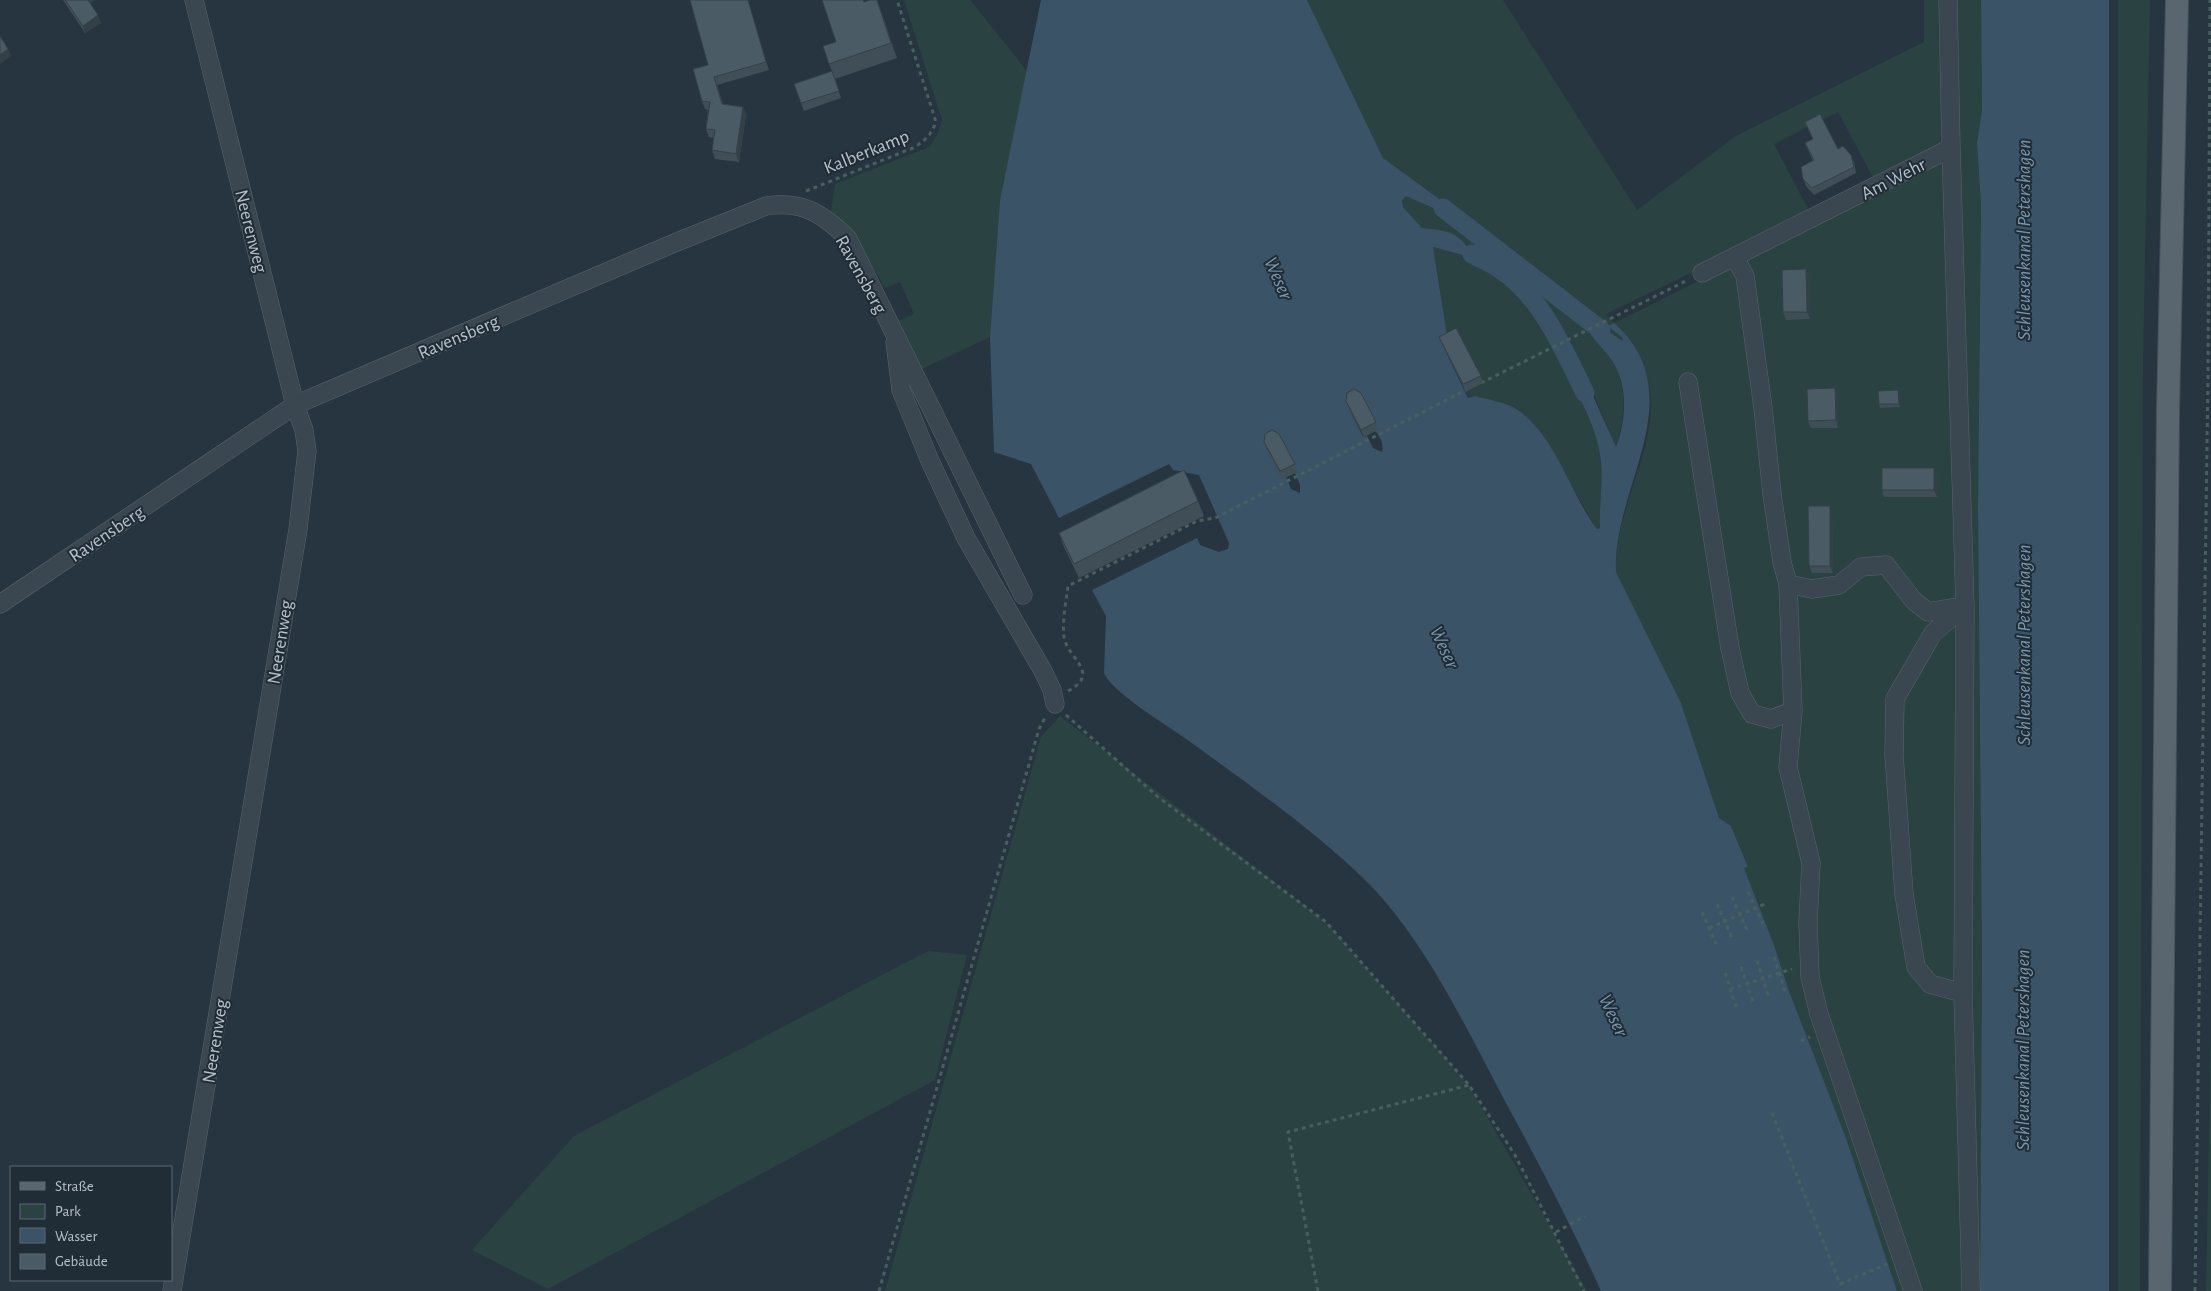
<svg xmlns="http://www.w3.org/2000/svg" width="2211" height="1291" font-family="'Alegreya Sans',sans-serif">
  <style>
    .green { fill: #2a4342 }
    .water { fill: #3b5367; fill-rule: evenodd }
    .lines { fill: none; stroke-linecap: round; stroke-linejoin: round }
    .canal { stroke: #3b5367; stroke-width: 19 }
    .minor-casing { stroke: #59646e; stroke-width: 19 }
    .major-casing { stroke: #45505a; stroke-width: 24 }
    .path { stroke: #495f5f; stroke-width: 3; stroke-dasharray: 4 4; stroke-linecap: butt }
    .minor { stroke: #3b4750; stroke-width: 18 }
    .major { stroke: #596670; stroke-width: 22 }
    .wall { fill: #404e58 }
    .shaded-wall { fill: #344047 }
    .building { fill: #4b5b66; stroke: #344047 }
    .labels { text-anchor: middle; stroke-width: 4; stroke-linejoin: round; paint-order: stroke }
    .street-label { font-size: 19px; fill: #b8c1cb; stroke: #202c36 }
    .water-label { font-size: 20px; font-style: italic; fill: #7996ac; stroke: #202c36 }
  </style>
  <rect width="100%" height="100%" fill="#273540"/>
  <path class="green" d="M904,0H970L1027,71L1000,200L990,337L922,369L899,321L914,314L900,282L885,288C870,260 852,236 831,212L835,184L929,147L937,136L942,120Z
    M1307,0H1503L1637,210L1736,136L1924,42V0H1942L1943,61L1940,150L1876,183L1838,112L1774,144L1811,215L1606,314L1614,323L1957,153L1956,0H1981L1982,110L1977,143L1981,205L1978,508L1982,963L1980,1291H1897L1846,1138L1789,991L1774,945L1744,868L1748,867L1731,826L1719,818L1681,703L1616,572C1613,503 1670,435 1644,366C1640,356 1630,346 1624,338L1622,341L1591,335C1599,346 1612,357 1617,370C1628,394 1623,423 1616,448L1595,397L1568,346L1590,390L1579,396L1558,351L1556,352C1572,385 1598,425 1601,462C1603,484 1599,506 1600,528L1597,530L1549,446L1534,426L1474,396L1469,398L1466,392L1483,383L1448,341L1433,247L1466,256L1444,231L1422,228L1403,207L1402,200L1406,195L1439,211L1445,204L1383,158Z
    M2118,0H2150L2143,361L2140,1291H2118Z
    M1060,716L1326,922L1469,1085L1587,1291H885L1041,737Z
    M928,951L967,955L935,1080L548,1289L472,1250L574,1136Z
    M2211,1029V1291H2206Z"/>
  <path class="water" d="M1041,0H1307L1383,158L1446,204L1440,211L1406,196L1402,200L1403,207L1422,228C1448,231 1458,231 1472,254L1466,256L1433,247L1448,341L1442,344L1468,398L1475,396C1486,399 1507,403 1516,409C1554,433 1571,495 1597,529L1600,528C1599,506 1603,484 1601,462C1598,425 1572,385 1556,351H1558L1580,396L1590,390L1568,346L1570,345L1616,447C1625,424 1628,393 1617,370C1612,357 1599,346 1591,335L1604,328L1622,341L1623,338L1608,326L1614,323C1695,395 1612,487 1616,572L1681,703L1719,818L1731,826L1748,867L1744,868L1774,945L1789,991L1846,1138L1897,1291H1601C1572,1227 1540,1165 1506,1103C1466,1028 1423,935 1361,876C1308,826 1248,784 1189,741C1167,725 1122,699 1106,677L1104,673L1106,616L1092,590L1197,538L1200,545L1219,552L1228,549L1229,543L1199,475L1173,470L1169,464L1059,518L1031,464L994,452L990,337L1000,200ZM1349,409C1361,419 1387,434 1382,452L1373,448L1367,436L1363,437ZM1295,473L1300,485V493L1291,489L1286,477Z
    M1981,0H2109V1291H1980L1982,963L1978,508L1981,205L1977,143L1982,110Z"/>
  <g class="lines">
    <path class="canal" d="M1443,208L1601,330
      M1472,254C1481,259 1491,263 1500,269C1543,298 1563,349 1585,393"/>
    <defs>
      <path id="minor" d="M1951,148L1965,606L1963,993
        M1735,258L1745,276L1763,408L1772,494L1782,562L1788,584L1793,711L1788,767L1811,863L1808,922L1810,977L1819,1014L1913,1291
        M1702,273L1951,148L1948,0
        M895,342L901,390L930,461L966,538L1043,671L1052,690L1055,704
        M1688,382L1730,648L1740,693L1752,714L1771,719L1793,711
        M1788,584L1812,589L1839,585L1861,567L1886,565L1914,601L1928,612L1965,606
        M0,604L295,405L672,244L766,206C802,200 824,214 848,239L1023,595
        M1965,606L1933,633L1895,699L1894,755L1904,894L1916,967L1930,984L1963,993L1971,1291
        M172,1291L298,529L307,451L304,430L295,405L194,0"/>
      <path id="major" d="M2160,1291L2168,410L2177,0"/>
    </defs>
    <use href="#minor" class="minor-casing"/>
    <use href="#major" class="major-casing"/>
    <path class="path" d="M806,191L913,148C925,141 931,135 936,122L897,0
      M1481,383L1688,280
      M1068,691C1102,673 1067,658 1064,637C1062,621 1066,602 1068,586L1197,521L1215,518L1468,389
      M1066,715L1158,797L1326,922L1469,1085L1515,1155L1584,1291
      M1748,892L1763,924
      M1732,897L1748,932
      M1717,904L1732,938
      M1702,912L1716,944
      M1709,928L1767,903
      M1774,957L1785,991
      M1757,961L1769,997
      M1741,967L1753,1002
      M1725,973L1736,1007
      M1730,989L1792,969
      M1801,1041L1810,1037
      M1772,1113L1840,1284L1887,1264
      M1556,1232L1585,1216
      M879,1291L1039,729L1046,716
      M1318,1291L1288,1132L1469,1085
      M2195,1291L2208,376L2210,0"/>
    <use href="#minor" class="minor"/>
    <use href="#major" class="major"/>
  </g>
  <path class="wall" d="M63,0H95L90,3L101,23L85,33Z
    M690,0H748L769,70L717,85L723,104L743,107L746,115L739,162L715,159L712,150L714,138L709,137L706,129L708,110L705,109L702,101L708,65Z
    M822,0H863L864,2L882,13L897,58L835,79L841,98L804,111L794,84L832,71L829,64L836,42Z
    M1805,122L1854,162L1856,173L1814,195L1806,186L1803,179L1813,161L1805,143L1813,139Z
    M1806,269L1809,276L1810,319L1786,320L1783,312Z
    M1439,337L1481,376L1483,383L1466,392L1442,344Z
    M1835,388L1838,395V428H1811L1808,421Z
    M1900,394V407L1880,408L1879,404Z
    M1346,401L1376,422L1378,430L1364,437L1349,409Z
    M1264,442L1295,464L1298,472L1282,479L1267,450Z
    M1937,475V497H1884L1882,490Z
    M1198,501L1204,516L1079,578L1064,547L1059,533Z
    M1830,506L1832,513L1833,573H1812L1809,566Z"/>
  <path class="shaded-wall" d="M87,0H95L89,4Z
    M748,0L769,70L766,62Z
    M877,0L882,13L897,58L891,43Z
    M98,15L101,23L85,33L83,26Z
    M8,49L11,56L0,64V55Z
    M743,107L746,115L739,162L736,154Z
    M1806,269L1809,276L1810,319L1807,312Z
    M1835,388L1838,395V428L1836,420Z
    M1898,390L1900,394V407L1899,404Z
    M1934,468L1937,475V497L1934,490Z
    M1830,506L1832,513L1833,573L1830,566Z"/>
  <path class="building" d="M65,0H88L98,15L83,26Z
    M690,0H748L766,62L714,77L722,104L743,107L736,154L712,150L715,130L706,129L710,102L702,101L693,69L708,65Z
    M822,0H863L864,2L870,0H877L891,43L829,64L823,46L836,42Z
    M0,36L8,49L0,55Z
    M832,71L839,91L801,103L794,84Z
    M1820,114L1838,149L1843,146L1851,155L1854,167L1812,188L1803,179L1801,167L1814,160L1805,143L1813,139L1805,122Z
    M1806,269L1807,312H1783L1782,270Z
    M1456,328L1481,376L1463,384L1439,337Z
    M1835,388L1836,420L1808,421L1807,389Z
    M1354,389L1361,393L1376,422L1361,430L1346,401L1347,393Z
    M1898,390L1899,404H1879L1878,391Z
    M1272,430L1279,434L1295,464L1280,471L1264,442L1265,434Z
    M1882,468H1934V490H1882Z
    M1184,470L1198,501L1074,564L1059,533Z
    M1808,506H1830V566H1809Z"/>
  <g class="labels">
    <g class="street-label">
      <text transform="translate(866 151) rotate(-22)" y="7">Kalberkamp</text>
      <text transform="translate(1893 178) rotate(-27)" y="7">Am Wehr</text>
      <text transform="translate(252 231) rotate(76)" y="7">Neerenweg</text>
      <text transform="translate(862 274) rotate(61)" y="7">Ravensberg</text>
      <text transform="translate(458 336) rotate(-23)" y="7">Ravensberg</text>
      <text transform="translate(106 533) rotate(-34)" y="7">Ravensberg</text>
      <text transform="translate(279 642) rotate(-81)" y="7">Neerenweg</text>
      <text transform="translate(214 1041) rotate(-81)" y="7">Neerenweg</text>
    </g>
    <g class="water-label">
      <text transform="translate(2023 240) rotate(-90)" y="7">Schleusenkanal Petershagen</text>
      <text transform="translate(1279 278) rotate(66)" y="7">Weser</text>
      <text transform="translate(2023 645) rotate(-90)" y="7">Schleusenkanal Petershagen</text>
      <text transform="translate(1445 647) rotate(65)" y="7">Weser</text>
      <text transform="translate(1614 1015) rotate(65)" y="7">Weser</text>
      <text transform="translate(2022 1050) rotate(-90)" y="7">Schleusenkanal Petershagen</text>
    </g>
  </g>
  <rect x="10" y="1166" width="162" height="115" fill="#202c36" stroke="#5d6872"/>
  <rect x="20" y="1182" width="25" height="8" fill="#596670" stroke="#5d6872"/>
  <text x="55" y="1191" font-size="15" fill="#b8c1cb">Straße</text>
  <rect x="20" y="1204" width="25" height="15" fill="#2a4342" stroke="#5d6872"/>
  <text x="55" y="1216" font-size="15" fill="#b8c1cb">Park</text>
  <rect x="20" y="1228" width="25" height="15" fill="#3b5367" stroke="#5d6872"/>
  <text x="55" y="1241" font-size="15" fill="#b8c1cb">Wasser</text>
  <rect x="20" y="1254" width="25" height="15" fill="#4b5b66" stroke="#5d6872"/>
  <text x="55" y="1266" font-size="15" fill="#b8c1cb">Gebäude</text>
</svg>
